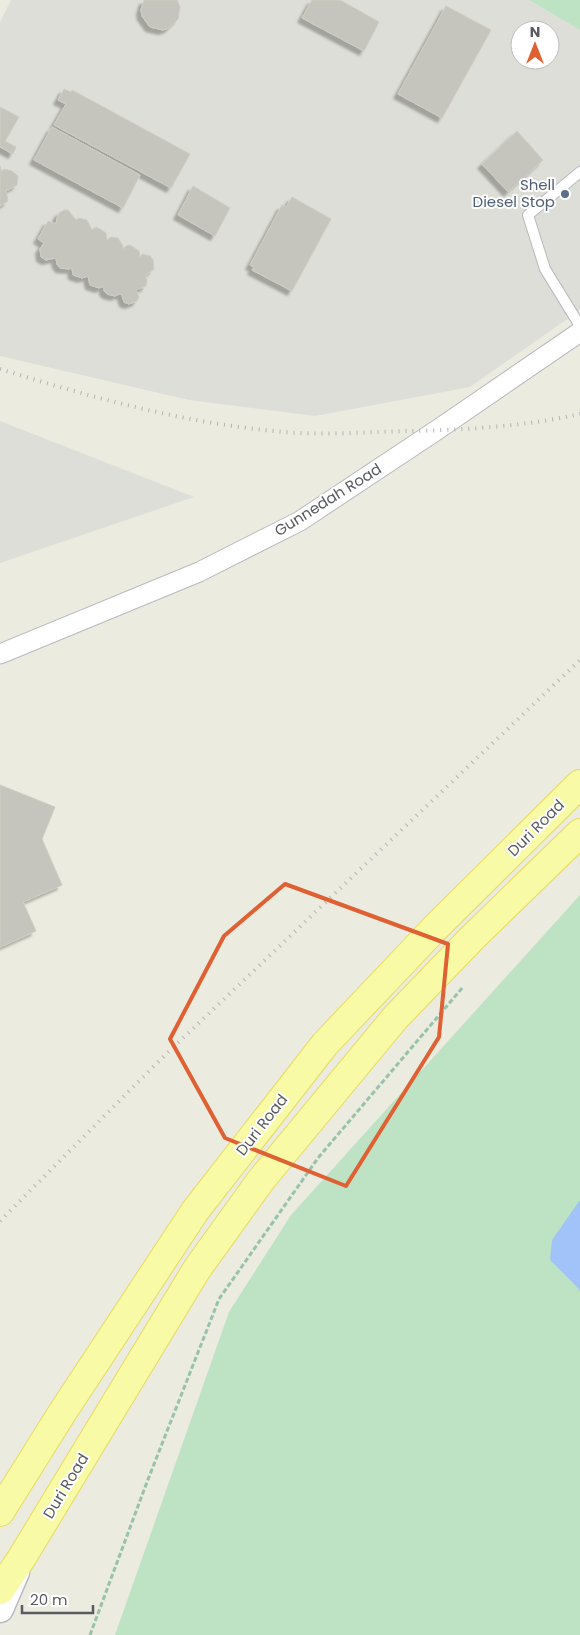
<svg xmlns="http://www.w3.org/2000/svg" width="580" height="1635" font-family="Poppins,sans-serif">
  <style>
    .industrial { fill: #deded8; fill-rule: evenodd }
    .green { fill: #bde2c4 }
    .water { fill: #a1c3f9 }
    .building { fill: #c6c5bd; stroke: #cfcdbf; filter: url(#shadow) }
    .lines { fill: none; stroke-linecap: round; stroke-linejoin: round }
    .lane-casing { stroke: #b8b9be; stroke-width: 12 }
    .street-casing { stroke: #b8b9be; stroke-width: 21 }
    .secondary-casing { stroke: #b9bac1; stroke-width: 29 }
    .primary-casing { stroke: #e8db5c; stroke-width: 30 }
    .path { stroke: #97c2ab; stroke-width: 3; stroke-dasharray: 5 2.5; stroke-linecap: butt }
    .lane { stroke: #fff; stroke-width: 10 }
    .street { stroke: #fff; stroke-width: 19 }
    .secondary { stroke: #fff; stroke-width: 26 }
    .primary { stroke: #f8faa6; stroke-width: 28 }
    .rail { stroke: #b3b4b4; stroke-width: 4; stroke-dasharray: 1 6; stroke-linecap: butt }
    .marked { fill: none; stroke: #de6033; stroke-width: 4; stroke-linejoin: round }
    .service-dot { fill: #5c6f8a; stroke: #fff; stroke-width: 2 }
    .labels { text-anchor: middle; stroke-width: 4; stroke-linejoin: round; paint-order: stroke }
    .service-label { font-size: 15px; fill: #4e5e75; stroke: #fff; text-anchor: end }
    .street-label { font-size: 15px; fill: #595b60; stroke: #fff }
  </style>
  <defs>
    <filter id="shadow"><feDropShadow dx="-4.5" dy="4.5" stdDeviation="1" flood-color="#0004"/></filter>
  </defs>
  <rect width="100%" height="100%" fill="#ebebe0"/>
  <path class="industrial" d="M11,0H529L580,30V310L470,387L315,416L189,400L0,356V22ZM520,30H550V60H520Z
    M0,421L194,497L0,563Z"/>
  <path class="green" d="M529,0H580V30Z
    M580,895V1635H115L229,1312L291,1215Z"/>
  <path class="water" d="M580,1200V1292L578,1288L550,1260L552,1240Z"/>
  <path class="building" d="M144,0H177L180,7L178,19L169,28L163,30L150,27L142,16L141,10Z
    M312,0H340L379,22L364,51L302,18Z
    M446,6L491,30L442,118L398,94Z
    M64,89L71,92L72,90L190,154L171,188L54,125L66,104L58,100Z
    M0,107L19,117L5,141L16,147L13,154L0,147Z
    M52,127L140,175L123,208L34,160Z
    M517,131L543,160L508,192L482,164Z
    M0,166L2,172L4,169L12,171L18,176L17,185L6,191L8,201L0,206Z
    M193,186L230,208L215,236L178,215Z
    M292,197L331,219L292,291L252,270L254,267L250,265L282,205L286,207Z
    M64,210H68L76,220L79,218L87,220L92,230L96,227L100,229L106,233L107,240L111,237L118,238L123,246V249L126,246L130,245L139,251L140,257L142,254L150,256L153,260L154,269L145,276L147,280L146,286L136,290L139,297L137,301L129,304L124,302L122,295L119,294L115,296L107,294L104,291V286L99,288L90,285L88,276L82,278L73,275L72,268L69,269L60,268L57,264L56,258L46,260L41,257L40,249L44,243L38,239L48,221L56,224L57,218L59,213Z
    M0,785L55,807L42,839L62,885L23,902L36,931L0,947Z"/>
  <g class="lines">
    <defs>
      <path id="lane" d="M580,172L528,215L545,269L580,326"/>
      <path id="street" d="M0,654L199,572L300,521L437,430L580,332"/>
      <path id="secondary" d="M0,1609L16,1572"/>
      <path id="primary" d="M0,1512L62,1413L195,1211L325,1044L435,928L580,784
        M0,1590L21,1559L197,1269L261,1180L395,1018L472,938L580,833"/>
    </defs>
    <use href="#lane" class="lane-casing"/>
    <use href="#street" class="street-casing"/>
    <use href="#secondary" class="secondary-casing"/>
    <use href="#primary" class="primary-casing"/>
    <path class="path" d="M90,1635L147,1482L219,1299L318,1158L463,987"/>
    <use href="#lane" class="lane"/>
    <use href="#street" class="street"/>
    <use href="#secondary" class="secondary"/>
    <use href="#primary" class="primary"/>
    <path class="rail" d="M0,369C90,397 180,422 274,431C319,436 365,432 410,431C465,430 527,426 580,414
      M0,1221L160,1060L580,660"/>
  </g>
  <path class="marked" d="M285,884L448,944L439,1037L346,1186L225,1138L170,1039L224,936Z"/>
  <circle class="service-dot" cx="565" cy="194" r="5"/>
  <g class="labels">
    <g class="service-label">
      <text x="555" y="190">Shell<tspan x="555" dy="17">Diesel Stop</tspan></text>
    </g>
    <g class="street-label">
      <text transform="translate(328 500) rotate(-32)" y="5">Gunnedah Road</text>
      <text transform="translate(536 828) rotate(-45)" y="5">Duri Road</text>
      <text transform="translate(262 1125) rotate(-52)" y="5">Duri Road</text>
      <text transform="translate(66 1486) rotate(-59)" y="5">Duri Road</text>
    </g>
  </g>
  <g transform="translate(535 45)"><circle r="24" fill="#ffffff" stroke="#bdbdbf"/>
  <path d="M0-4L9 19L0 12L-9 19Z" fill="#de6033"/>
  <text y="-8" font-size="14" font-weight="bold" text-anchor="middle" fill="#595b60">N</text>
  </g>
  <path d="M22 1605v8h71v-8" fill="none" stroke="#595b60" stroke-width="2.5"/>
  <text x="30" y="1605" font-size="15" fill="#595b60" stroke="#ffffff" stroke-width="4" paint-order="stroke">20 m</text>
</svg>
